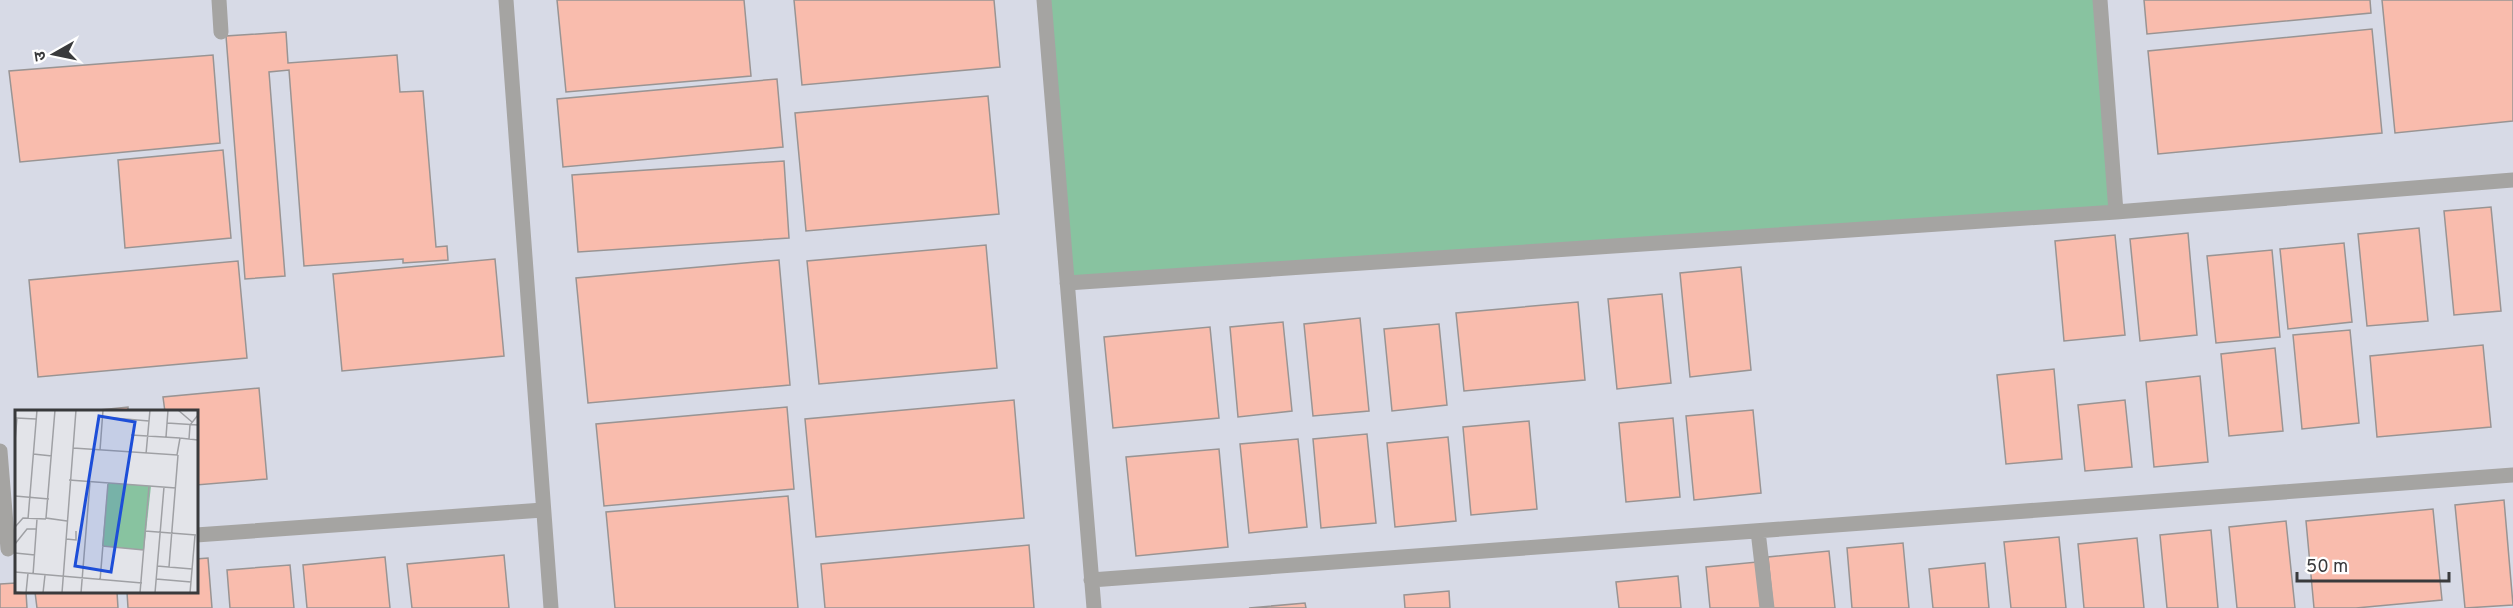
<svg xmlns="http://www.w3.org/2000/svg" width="2513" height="608" font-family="Overpass,'Noto Sans Devanagari',sans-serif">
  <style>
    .built { fill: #d7dae6; fill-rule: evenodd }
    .green { fill: #88c3a0 }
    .building { fill: #f9bcad; stroke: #999493; stroke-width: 1.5 }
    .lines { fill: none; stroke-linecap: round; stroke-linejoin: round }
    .minor { stroke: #a5a4a2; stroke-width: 15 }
    .inset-road { fill: none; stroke: #9fa0a4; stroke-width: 1.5 }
    .view { fill: #1d4ed8; fill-opacity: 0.15; stroke: #1d4ed8; stroke-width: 3 }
    .inset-edge { fill: none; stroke: #393a3c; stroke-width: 3 }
  </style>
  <rect width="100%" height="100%" fill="#e3e4e9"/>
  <path class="built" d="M0,0H2513V608H0ZM16,412H196V592H16Z"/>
  <path class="green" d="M1044,0H2100L2116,212L1067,283Z"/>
  <path class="building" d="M557,0H744L751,76L566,92Z
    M794,0H994L1000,67L802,85Z
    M2144,0H2370L2371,13L2147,34Z
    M2382,0H2513V121L2395,133Z
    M2372,29L2382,133L2158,154L2148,51Z
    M286,32L288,63L397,55L400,92L423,91L436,247L447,246L448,260L403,263V259L304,266L289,70L269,72L285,276L245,279L226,36Z
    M213,55L220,143L20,162L9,71Z
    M777,79L783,147L563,167L557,99Z
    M988,96L999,214L806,231L795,113Z
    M223,150L231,238L125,248L118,160Z
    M784,161L789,238L578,252L572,175Z
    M2491,207L2501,311L2454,315L2444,211Z
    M2419,228L2428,321L2367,326L2358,234Z
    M2188,233L2197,335L2140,341L2130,239Z
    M2115,235L2125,335L2064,341L2055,241Z
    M2344,243L2352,322L2288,329L2280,249Z
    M986,245L997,368L819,384L807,261Z
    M2272,250L2280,337L2216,343L2207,256Z
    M495,259L504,356L342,371L333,274Z
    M779,260L790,385L588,403L576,278Z
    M238,261L247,358L38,377L29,280Z
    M1741,267L1751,370L1690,377L1680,273Z
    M1662,294L1671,383L1617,389L1608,299Z
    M1578,302L1585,380L1464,391L1456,313Z
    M1360,318L1369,411L1313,416L1304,324Z
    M1283,322L1292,411L1238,417L1230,327Z
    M1439,324L1447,405L1392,411L1384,329Z
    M1210,327L1219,418L1113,428L1104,337Z
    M2350,330L2359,423L2302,429L2293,335Z
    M2483,345L2491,427L2377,437L2370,356Z
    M2275,348L2283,431L2229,436L2221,354Z
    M2054,369L2062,459L2006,464L1997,375Z
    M2200,376L2208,462L2154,467L2146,382Z
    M259,388L267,479L196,485V412H165L163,397Z
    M1014,400L1024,518L816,537L805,419Z
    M2125,400L2132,467L2085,471L2078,405Z
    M128,407V412H79Z
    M787,407L794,489L604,506L596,424Z
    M1753,410L1761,493L1694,500L1686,416Z
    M1673,418L1680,497L1626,502L1619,423Z
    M1529,421L1537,509L1471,515L1463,427Z
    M1367,434L1376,523L1321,528L1313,439Z
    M1448,437L1456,521L1395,527L1387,443Z
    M1298,439L1307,527L1249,533L1240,444Z
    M1219,449L1228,547L1136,556L1126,457Z
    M788,496L798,608H615L606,512Z
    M2504,500L2513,605L2465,608L2455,505Z
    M2433,509L2442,600L2356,608H2314L2306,521Z
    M2286,521L2295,608H2237L2229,527Z
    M2211,530L2218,608H2167L2160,535Z
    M2059,537L2066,608H2011L2004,542Z
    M2137,538L2144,608H2084L2078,544Z
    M1903,543L1909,608H1852L1847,548Z
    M1029,545L1034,608H825L821,564Z
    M1829,551L1835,608H1773L1768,557Z
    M504,555L509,608H412L407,564Z
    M385,557L390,608H307L303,565Z
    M208,558L212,608H128L127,592H196V559Z
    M1757,562L1761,608H1710L1706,567Z
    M1985,563L1989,608H1933L1929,569Z
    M290,565L294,608H230L227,570Z
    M1678,576L1681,608H1619L1616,582Z
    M16,583V592H26L27,608H0V584Z
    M1449,591L1450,608H1405L1404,595Z
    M35,592H117L118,608H37Z
    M1305,603L1306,608H1249Z"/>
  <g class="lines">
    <path class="minor" d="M219,0L221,32
      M506,0L551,608
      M1044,0L1094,608
      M2100,0L2116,212
      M1067,283L2116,212L2513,180
      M0,451L8,549
      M1758,531L1767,608
      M196,535L543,510
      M1091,580L2513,475"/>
  </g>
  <g transform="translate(15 410)">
    <rect width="183" height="183" fill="#e3e4e9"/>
    <path d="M93,73L136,76L129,140L87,136Z" fill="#88c3a0"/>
    <path class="inset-road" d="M40,0L31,108L52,111M163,0L177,12M87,7L134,11M1,8L21,9M152,13L183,15M116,25L165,28M151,27L153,0M174,29L175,15L183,5M0,31L2,8M58,38L162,45L165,28L183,30M85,40L88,0M18,44L37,46M131,44L135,0M54,70L161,78M0,86L34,89M13,109L22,0M0,117L8,108L31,109M130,121L181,125M51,129L61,130V121M0,134L12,119H22M87,136L129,140M0,143L20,145M142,156L177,159M154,157L163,45M0,162L127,173M18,165L22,109M141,169L176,172M85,171L93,73M0,182L11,183L13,163M28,183L30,165M47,183L61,0M66,183L75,72M125,183L134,76M140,183L149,77M175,183L180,125"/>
    <path class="view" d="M84,6L120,12L96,162L60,156Z"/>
    <rect width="183" height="183" class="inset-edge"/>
  </g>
  <g transform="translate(54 54) rotate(261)" stroke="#ffffff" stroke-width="4.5" paint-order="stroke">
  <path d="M0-4.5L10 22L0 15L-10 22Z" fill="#393a3c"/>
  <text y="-9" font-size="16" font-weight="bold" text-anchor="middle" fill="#393a3c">उ</text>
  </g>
  <path d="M2297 572v9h152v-9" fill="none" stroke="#393a3c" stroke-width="3"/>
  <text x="2306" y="572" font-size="18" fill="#393a3c" stroke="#ffffff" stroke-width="4.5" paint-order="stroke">50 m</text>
</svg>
